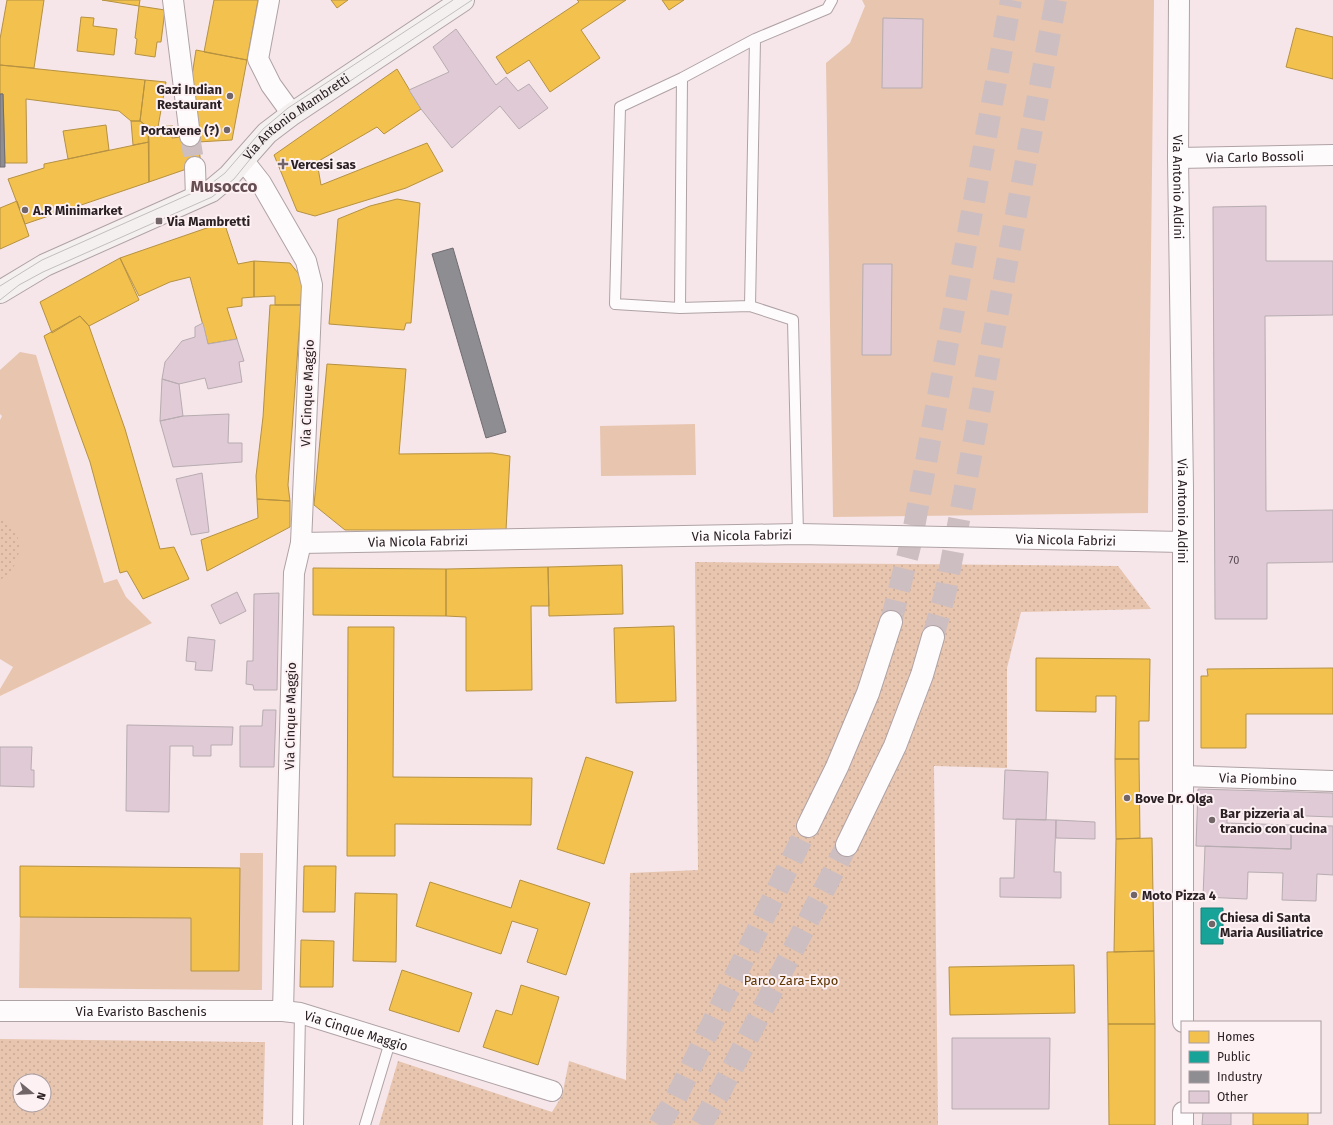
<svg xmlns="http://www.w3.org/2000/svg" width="1333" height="1125" font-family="'Fira Sans',sans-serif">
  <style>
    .green { fill: #e7c5af }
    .park { fill: url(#park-dots); fill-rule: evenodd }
    .homes { fill: #f2c14e; stroke: #b69141 }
    .public { fill: #17a398; stroke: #1d7c75 }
    .industry { fill: #8d8d92; stroke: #706c71 }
    .building { fill: #dfcad6; stroke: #b7acb0 }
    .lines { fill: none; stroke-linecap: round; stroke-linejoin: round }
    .minor-tunnel { stroke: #cdbec1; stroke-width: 20; stroke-dasharray: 20 10; stroke-linecap: butt }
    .tertiary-tunnel { stroke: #cdbec1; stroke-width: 22; stroke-dasharray: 22 11; stroke-linecap: butt }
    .service-casing { stroke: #afa2a5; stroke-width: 12 }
    .minor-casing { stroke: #afa2a5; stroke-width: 22 }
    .tertiary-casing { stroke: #afa2a5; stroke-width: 24 }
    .secondary-casing { stroke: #afa2a5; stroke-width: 24 }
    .service { stroke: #fefbfc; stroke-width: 10 }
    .minor { stroke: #fefbfc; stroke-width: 20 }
    .tertiary { stroke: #fefbfc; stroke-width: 22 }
    .secondary { stroke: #f5f0f0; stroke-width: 22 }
    .tram { stroke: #c1bebe; stroke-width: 1 }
    .poi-dot { fill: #726568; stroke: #fdf1f4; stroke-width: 1.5 }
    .labels { text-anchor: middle; stroke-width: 4; stroke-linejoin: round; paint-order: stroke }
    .number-label { font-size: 11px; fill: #584a50 }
    .poi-label { font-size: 13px; font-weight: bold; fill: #2b2023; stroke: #fdf1f4; text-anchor: start }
    .street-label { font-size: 13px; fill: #2b2023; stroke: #fdf1f4 }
    .park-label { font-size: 13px; fill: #5e3501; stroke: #fdf1f4 }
    .district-label { font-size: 17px; font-weight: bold; fill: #654d52; stroke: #fdf1f4 }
  </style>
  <defs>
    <pattern id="park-dots" width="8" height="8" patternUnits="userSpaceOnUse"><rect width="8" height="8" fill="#e7c5af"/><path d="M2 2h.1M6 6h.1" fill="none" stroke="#c6a996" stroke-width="1.8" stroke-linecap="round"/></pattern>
  </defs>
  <rect width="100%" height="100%" fill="#f6e6e9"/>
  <path class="green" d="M862,0H1154L1148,513L833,517L826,63L850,43L865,6Z
    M20,352L36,355L104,583L117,579L126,597L152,623L0,696V689L13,667L0,659V420L2,416L0,414V370Z
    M695,424L696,475L601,476L600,426Z
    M240,853H263L262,990L19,988L20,917L191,918V971H239Z"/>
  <path class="park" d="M0,516C26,529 25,566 0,580Z
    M695,562L1118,566L1151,609L1021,612L1007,668V768L934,766L938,1125H379L398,1061L552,1112L562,1096L569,1061L626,1080L630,873L698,870Z
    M0,1039L265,1042L263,1125H0ZM20,1081H44V1105H20Z"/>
  <path class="homes" d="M7,0H44L34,68L0,65V39Z
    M102,0H140L139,6Z
    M214,0H258L247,60L204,52Z
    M331,0H348L337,8Z
    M577,0H626L581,30L600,58L550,92L529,60L507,74L496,57L579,2Z
    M662,0H684L669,10Z
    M139,6L165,10L161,42H157L155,57L135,54L137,39L135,38Z
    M81,17L94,18L93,26L117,29L114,55L77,51Z
    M1296,28L1333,37V79L1286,67Z
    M196,50L247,60L232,140L198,142L195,122L197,103L188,101Z
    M0,65L145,80L140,121H131L119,111L26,99L27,163H5L3,94H0Z
    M397,69L421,109L384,134L377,127L317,162L321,185L427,143L443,171L406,188L315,216L297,211L274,155Z
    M145,80L166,82L158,127H148L140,121Z
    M131,121H140L148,127L149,142L133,145Z
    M106,125L109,150L68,159L63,131Z
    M173,126L172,138L197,135L201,164L149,182L148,127Z
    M149,142V182L25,224L8,179L44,168V164Z
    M397,199L420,203L411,323H406L404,330L329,324L338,219L370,206Z
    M17,201L29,236L0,249V208Z
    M224,222L238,264L254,261V297L242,298V306L227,308L237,339L208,344L190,277L170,282L139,296L120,258Z
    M120,258L139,300L89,326L80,316L52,333L40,302Z
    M254,261L290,263L302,278L301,305H275V296L254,297Z
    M270,305H301L288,485L290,501L257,499L256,476L263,417Z
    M80,316L89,326L125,429L160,549L174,547L189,579L143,599L127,571L120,573L90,462L44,336Z
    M327,364L406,369L399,454L492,453L510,456L506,530H345L314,505Z
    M257,499L290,501V527L207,571L201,540L258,518Z
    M622,565L623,614L549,616L548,567Z
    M548,567L549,606H531L532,690L466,691V617L446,616V569Z
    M313,568L446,569V616L313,615Z
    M674,626L676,701L616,703L614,628Z
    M348,627H394L393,777L532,778L531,825L395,824V856H347Z
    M1036,658L1150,659L1149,721H1139V759H1115L1116,696H1096V712L1036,711Z
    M1333,668V714H1246V748H1201V676H1208L1207,669Z
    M586,757L633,772L604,864L557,849Z
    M1115,759H1139L1140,838L1116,839Z
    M1152,838L1154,951L1114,952L1116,839Z
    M20,866L240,868L239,971H191V918L20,917Z
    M304,866H336L335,912H303Z
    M520,880L590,903L566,975L527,962L538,929L512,921L501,954L416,926L430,882L511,908Z
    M355,893L397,894L396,962L353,961Z
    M301,940L334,941L333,987H300Z
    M1154,951L1155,1024H1108L1107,952Z
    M1074,965L1075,1013L950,1015L949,967Z
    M402,970L472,993L459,1032L389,1010Z
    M521,985L559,997L538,1065L483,1047L496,1010L512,1015Z
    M1108,1024H1155V1125H1109Z
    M1253,1112H1308V1125H1253Z"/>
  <path class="public" d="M1201,908H1223V944H1201Z"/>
  <path class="industry" d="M0,94H3L5,167H0Z
    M453,248L506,432L486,438L432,254Z"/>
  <path class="building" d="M883,18L923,19L922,88H882Z
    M456,29L496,85L506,77L518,91L529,84L548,108L519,129L500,106L452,148L421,109L409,90L449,72L433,47Z
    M1266,206V261H1333V315L1265,316L1266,511L1333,510V562L1267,563V619H1215L1213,207Z
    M863,264H892L891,355H862Z
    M203,323L208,344L237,339L244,361L239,362L242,382L208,389L205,378L179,384L162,379L165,362L182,341L195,337V327Z
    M162,379L179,384L183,416L160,421Z
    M229,414L228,443H242V462L173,467L160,421L183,416Z
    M202,473L209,532L191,535L176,479Z
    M237,592L246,611L220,624L211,605Z
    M279,593L277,690H254L253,685L246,684L247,661H253L254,594Z
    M188,637L215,640L212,671L195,670L196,662L186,661Z
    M263,710H276L274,767H240V726H262Z
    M127,725L233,727L232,745H211V756H193V746H170L169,812L126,811Z
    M0,747H32L31,770H34V787L0,786Z
    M1005,770L1048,772L1046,820L1003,819Z
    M1198,789L1333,793V817L1227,813V823L1291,825V849L1196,846Z
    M1016,819L1056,820L1054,872H1061V898L1000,897V878H1014Z
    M1056,820L1095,822V839L1056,838Z
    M1291,825L1333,826V875L1317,874L1316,901L1282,900L1283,873L1248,872L1247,899L1203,897L1205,846L1291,849Z
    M952,1038H1050L1049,1109H952Z
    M1203,1112H1231V1125H1202Z"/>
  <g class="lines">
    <path class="minor-tunnel" d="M190,136L195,167"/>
    <path class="tertiary-tunnel" d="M891,622L912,538L1011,0
      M933,637L946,590L1056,0
      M659,1125L676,1098L808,826
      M701,1125L720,1092L847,845"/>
    <defs>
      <path id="service" d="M750,306L755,39
        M680,308L682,78
        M798,534L793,320L750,306L680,308L615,304L620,107L682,78L755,39L827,9L832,0
        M298,1125L300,1013
        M365,1125L390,1042"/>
      <g id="minor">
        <path d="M173,0L190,136"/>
        <path d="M269,0L258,59L271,85L292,114"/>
        <path id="s1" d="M1179,0L1178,158L1183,487V1022"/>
        <path id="s2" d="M1178,158L1333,155"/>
        <path d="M243,160L261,183L306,261L312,285L301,543L294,573L283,1011"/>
        <path d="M195,167L196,198"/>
        <path id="s3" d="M301,543L798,534L1182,542"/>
        <path id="s4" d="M1183,776L1333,781"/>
        <path id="s5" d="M0,1011H283L300,1013L552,1091"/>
        <path d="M1183,1112V1125"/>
      </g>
      <path id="tertiary" d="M808,826L837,767L868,693L891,622
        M847,845L895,746L922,675L933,637"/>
      <g id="secondary">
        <path id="s6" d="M0,292L45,265L211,191L229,176L267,133L292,114L463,0"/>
      </g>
    </defs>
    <use href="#service" class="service-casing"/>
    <use href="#minor" class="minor-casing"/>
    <use href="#tertiary" class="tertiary-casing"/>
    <use href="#secondary" class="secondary-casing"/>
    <use href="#service" class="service"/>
    <use href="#minor" class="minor"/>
    <use href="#tertiary" class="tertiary"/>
    <use href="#secondary" class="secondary"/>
    <path class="tram" d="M0,286L42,260L208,186L225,173L263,129L288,108L453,0
      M0,300L19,285L43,272L212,197L234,179L264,142L287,123L472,0"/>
  </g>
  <g class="poi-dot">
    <circle cx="230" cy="96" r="4"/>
    <circle cx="227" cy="130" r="4"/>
    <path d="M281 158h4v4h4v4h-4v4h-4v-4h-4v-4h4z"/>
    <circle cx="25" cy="210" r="4"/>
    <rect x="155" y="217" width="8" height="8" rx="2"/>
    <circle cx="1127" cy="798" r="4"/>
    <circle cx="1212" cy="820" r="4"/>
    <circle cx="1134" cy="895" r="4"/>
    <circle cx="1212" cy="924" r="4"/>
  </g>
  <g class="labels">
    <g class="number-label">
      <text x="1234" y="564">70</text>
    </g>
    <g class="poi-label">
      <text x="222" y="94" text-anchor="end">Gazi Indian<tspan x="222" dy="15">Restaurant</tspan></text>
      <text x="219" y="135" text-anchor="end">Portavene (?)</text>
      <text x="291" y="169">Vercesi sas</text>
      <text x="33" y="215">A.R Minimarket</text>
      <text x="167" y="226">Via Mambretti</text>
      <text x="1135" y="803">Bove Dr. Olga</text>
      <text x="1220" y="818">Bar pizzeria al<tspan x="1220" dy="15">trancio con cucina</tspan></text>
      <text x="1142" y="900">Moto Pizza 4</text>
      <text x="1220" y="922">Chiesa di Santa<tspan x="1220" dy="15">Maria Ausiliatrice</tspan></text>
    </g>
    <g class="street-label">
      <text dy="5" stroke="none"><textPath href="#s6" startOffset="348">Via Antonio Mambretti</textPath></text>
      <text dy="5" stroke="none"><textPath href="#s2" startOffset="77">Via Carlo Bossoli</textPath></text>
      <text dy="5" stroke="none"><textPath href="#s1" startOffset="187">Via Antonio Aldini</textPath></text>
      <text transform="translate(307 393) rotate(-88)" y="5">Via Cinque Maggio</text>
      <text dy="5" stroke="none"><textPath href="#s1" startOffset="511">Via Antonio Aldini</textPath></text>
      <text dy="5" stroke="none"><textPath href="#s3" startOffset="441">Via Nicola Fabrizi</textPath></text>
      <text dy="5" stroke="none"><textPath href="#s3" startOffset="765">Via Nicola Fabrizi</textPath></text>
      <text dy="5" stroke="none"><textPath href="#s3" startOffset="117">Via Nicola Fabrizi</textPath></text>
      <text transform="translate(290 716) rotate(-89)" y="5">Via Cinque Maggio</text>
      <text dy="5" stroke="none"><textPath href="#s4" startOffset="75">Via Piombino</textPath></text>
      <text dy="5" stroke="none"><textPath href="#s5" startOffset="141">Via Evaristo Baschenis</textPath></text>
      <text dy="5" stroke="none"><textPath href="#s5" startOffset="359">Via Cinque Maggio</textPath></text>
    </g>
    <g class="park-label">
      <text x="791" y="985">Parco Zara-Expo</text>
    </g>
    <g class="district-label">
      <text x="224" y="192">Musocco</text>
    </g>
  </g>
  <rect x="1181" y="1021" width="140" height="92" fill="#fdf1f4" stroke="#a99da0"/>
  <rect x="1189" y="1031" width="20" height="12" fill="#f2c14e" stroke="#a99da0"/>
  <text x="1217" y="1041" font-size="12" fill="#2b2023">Homes</text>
  <rect x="1189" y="1051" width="20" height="12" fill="#17a398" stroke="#a99da0"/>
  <text x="1217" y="1061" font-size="12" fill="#2b2023">Public</text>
  <rect x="1189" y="1071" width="20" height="12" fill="#8d8d92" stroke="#a99da0"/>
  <text x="1217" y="1081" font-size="12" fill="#2b2023">Industry</text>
  <rect x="1189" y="1091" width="20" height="12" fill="#dfcad6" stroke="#a99da0"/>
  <text x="1217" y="1101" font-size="12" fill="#2b2023">Other</text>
  <g transform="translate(32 1093) rotate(108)"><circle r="19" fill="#fdf1f4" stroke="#a99da0"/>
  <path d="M0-3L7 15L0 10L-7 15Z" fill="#726568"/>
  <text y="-6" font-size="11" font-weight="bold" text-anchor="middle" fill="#2b2023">N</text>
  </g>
</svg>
